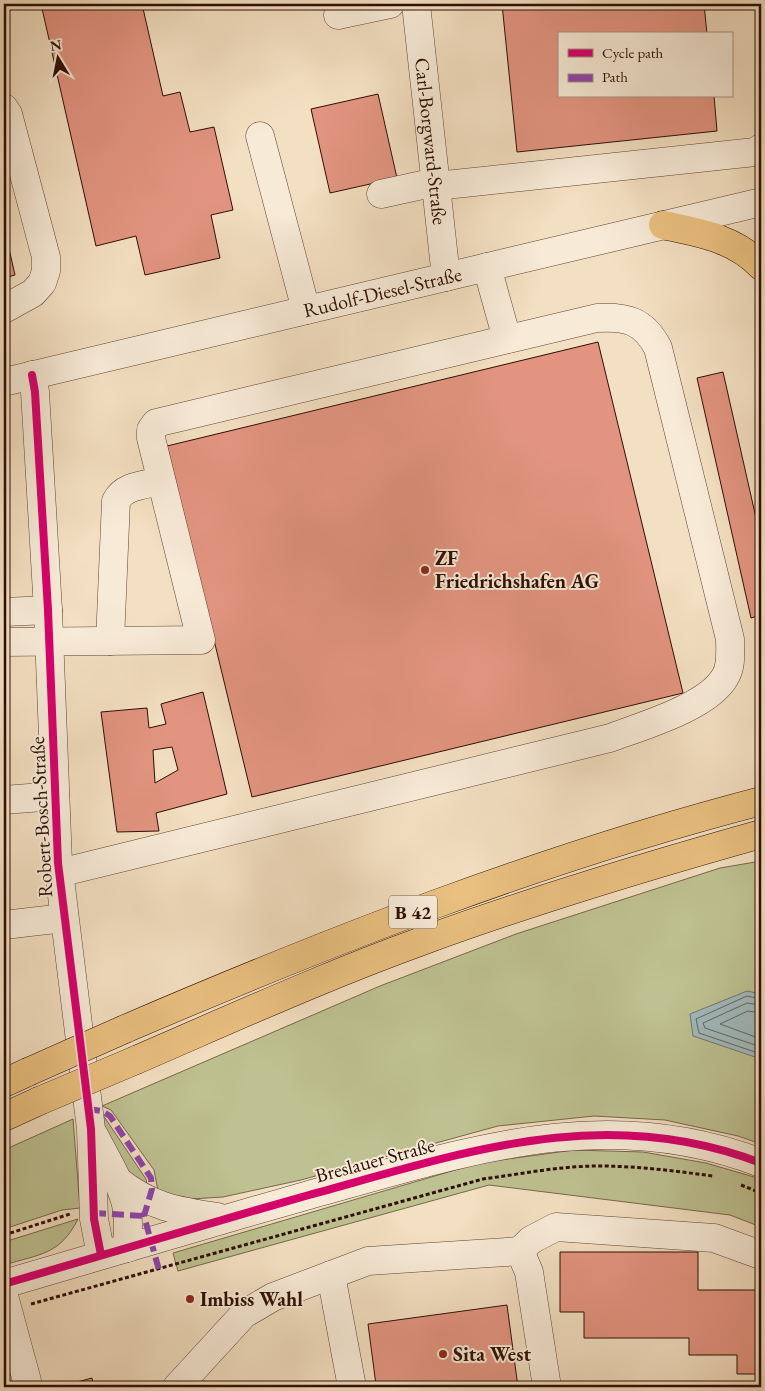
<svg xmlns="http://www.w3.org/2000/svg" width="765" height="1391" font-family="'EB Garamond',serif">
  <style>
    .green { fill: #bec191; stroke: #76684a }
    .water { fill: #a0babd; stroke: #727573 }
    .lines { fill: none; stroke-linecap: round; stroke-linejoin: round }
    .shore { stroke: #676460; stroke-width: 1 }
    .building { fill: #e29480; stroke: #2e0e04; fill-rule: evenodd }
    .minor-casing { stroke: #5f4233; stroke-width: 29 }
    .highway-casing { stroke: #2e0e04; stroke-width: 29 }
    .path { stroke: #2e0e04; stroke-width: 3; stroke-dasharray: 4 2.5; stroke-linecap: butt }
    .minor { stroke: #f7ead7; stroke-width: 28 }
    .highway { stroke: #eac080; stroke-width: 28 }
    .highway-bridge-casing { stroke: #2e0e04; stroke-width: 29; stroke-linecap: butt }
    .highway-bridge { stroke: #eac080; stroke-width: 28 }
    .quiet { stroke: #8e44ad; stroke-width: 6; stroke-dasharray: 12 6; stroke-linecap: butt }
    .cycleway-casing { stroke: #f7ead7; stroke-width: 11 }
    .cycleway { stroke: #d6006c; stroke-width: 8 }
    .poi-dot { fill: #8f2418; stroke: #f7ead7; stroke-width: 2 }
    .labels { text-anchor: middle; stroke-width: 4; stroke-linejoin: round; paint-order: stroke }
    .shield { fill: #f7ead7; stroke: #6a5043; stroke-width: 1 }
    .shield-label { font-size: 19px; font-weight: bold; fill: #2e0e04 }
    .street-label { font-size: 20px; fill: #2e0e04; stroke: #f7ead7 }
    .poi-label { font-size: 20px; font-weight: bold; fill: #2e0e04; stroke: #f7ead7; text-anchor: start }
  </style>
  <rect width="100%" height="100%" fill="#f3dfc1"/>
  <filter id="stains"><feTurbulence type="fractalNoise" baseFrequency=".004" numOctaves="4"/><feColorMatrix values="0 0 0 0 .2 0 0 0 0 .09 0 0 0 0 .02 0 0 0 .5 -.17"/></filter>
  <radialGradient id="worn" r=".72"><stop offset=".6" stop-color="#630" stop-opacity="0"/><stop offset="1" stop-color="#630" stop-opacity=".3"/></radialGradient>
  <path class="green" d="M761,861V1144L738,1136L665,1120L594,1116L498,1126L301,1180L223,1197L175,1200L158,1191L154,1170L111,1110L102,1106L380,986L516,934L720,868Z
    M103,1115L146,1179L147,1184L132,1182L106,1136Z
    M73,1119L80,1208L62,1210L4,1229V1150Z
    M574,1150L643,1152L706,1163L761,1179V1227L730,1215L489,1185L178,1271L173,1253L479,1163Z
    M78,1219C60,1255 40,1254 4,1265V1242Z"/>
  <path class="water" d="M747,991L761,994V1059L693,1036L690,1014Z"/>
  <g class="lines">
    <path class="shore" d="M761,999L747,996L696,1019L699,1033L761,1054
      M761,1005L747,1003L703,1023L705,1028L761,1047
      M761,1013L748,1011L720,1024L761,1039"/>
  </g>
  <path class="building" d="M41,4H142L163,96L180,92L190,132L214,127L233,210L211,215L220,258L145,275L136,236L96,246Z
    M502,4H704L707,34H559V96H714L717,131L517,152Z
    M378,94L397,178L330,193L311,109Z
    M4,227L15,275L4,278Z
    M598,342L683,693L252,797L167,446Z
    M723,372L761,540V615L751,618L697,378Z
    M203,692L227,794L156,813L159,831L117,832L101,712L147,708L149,728L166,724L161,704ZM172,747L178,770L155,783L153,750Z
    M560,1252H698V1290H761V1374H737V1355H689V1338H584V1312H560Z
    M507,1305L518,1387H385V1384L376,1385L368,1324Z
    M92,1378L94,1387L62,1386Z"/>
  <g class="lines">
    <defs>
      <g id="minor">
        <path id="s1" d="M416,4L446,277"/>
        <path d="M338,15L390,4"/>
        <path d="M4,108L8,114L46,257V271L42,283L33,293L4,309"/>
        <path d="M260,136L306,310"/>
        <path d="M436,186L755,152L761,148"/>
        <path d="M381,194L436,182"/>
        <path d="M487,267L507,339"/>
        <path d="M32,375L35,392L48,610L58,863L91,1129L94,1219L101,1255"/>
        <path id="s2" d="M4,382L761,202"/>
        <path d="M4,612L48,610"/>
        <path d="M110,641L116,501C124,485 145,485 161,481"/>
        <path d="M4,642L201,640L151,438V430L156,423L597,318C627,316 644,321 658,348L730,639C730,652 732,666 725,677C708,707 642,726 610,738L59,873"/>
        <path d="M4,800L55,796"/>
        <path d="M4,925L64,918"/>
        <path d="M94,1135C106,1159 122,1183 127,1209C129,1222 128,1235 127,1248"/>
        <path d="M118,1181C151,1207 177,1211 218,1217"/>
        <path d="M520,1251L531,1240L556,1227L714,1238L761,1255"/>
        <path d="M331,1275L352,1387"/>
        <path d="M4,1284C105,1254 207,1224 309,1195C463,1153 603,1102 761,1163"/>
        <path d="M4,1296L27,1381"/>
        <path d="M177,1387L244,1314L273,1297L368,1261L520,1251L529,1272L547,1387"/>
      </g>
      <path id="highway" d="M663,225C700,233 734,238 761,266
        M125,1029C332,940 542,858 761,801
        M136,1060C231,1019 325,976 422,941C534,900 647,866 761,834
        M4,1083L28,1072
        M4,1117L39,1101"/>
    </defs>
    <use href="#minor" class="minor-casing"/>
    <use href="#highway" class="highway-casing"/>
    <path class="path" d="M741,1185L761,1193
      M4,1235L70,1214
      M31,1304L483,1179C521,1174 560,1166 598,1166C637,1166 675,1171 713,1176"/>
    <use href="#minor" class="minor"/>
    <use href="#highway" class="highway"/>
    <defs>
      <path id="highway-bridge" d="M28,1072L125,1029
        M39,1101L136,1060"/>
    </defs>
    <use href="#highway-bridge" class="highway-bridge-casing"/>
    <use href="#highway-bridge" class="highway-bridge"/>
    <path class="quiet" d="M88,1109L102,1111L110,1116L151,1178L152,1189L144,1216L159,1270
      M94,1213L144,1216"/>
    <defs>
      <path id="cycleway" d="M32,375L35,392L48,610L58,863L91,1129L94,1219L101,1255
        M4,1284C105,1254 207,1224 309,1195C463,1153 603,1102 761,1163"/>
    </defs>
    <use href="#cycleway" class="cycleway-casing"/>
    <use href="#cycleway" class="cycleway"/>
  </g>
  <g class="poi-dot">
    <circle cx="425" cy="570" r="5"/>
    <circle cx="190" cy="1299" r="5"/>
    <circle cx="443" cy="1354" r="5"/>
  </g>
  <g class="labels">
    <rect class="shield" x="389" y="895.5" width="48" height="33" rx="4"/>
    <g class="shield-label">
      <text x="413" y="919">B 42</text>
    </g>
    <g class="street-label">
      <text dy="7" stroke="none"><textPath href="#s1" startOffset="138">Carl-Borgward-Straße</textPath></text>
      <text dy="7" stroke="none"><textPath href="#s2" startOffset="389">Rudolf-Diesel-Straße</textPath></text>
      <text transform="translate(41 817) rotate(-93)" y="7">Robert-Bosch-Straße</text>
      <text transform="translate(375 1160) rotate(-15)" y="7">Breslauer Straße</text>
    </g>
    <g class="poi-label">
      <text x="435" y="565">ZF<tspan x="435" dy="23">Friedrichshafen AG</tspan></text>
      <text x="200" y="1306">Imbiss Wahl</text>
      <text x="453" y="1361">Sita West</text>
    </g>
  </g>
  <rect width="765" height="1391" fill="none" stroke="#f3dfc1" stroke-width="20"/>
  <rect x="5" y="5" width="755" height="1381" fill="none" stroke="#2e0e04" stroke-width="2.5"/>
  <rect x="10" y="10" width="745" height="1371" fill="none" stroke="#2e0e04"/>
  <rect x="558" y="32" width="175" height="65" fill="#f7ead7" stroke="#a79283"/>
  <rect x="568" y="49" width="25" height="8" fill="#d6006c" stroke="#a79283"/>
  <text x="602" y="58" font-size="15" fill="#2e0e04">Cycle path</text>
  <rect x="568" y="74" width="25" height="8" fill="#8e44ad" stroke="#a79283"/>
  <text x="602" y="82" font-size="15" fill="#2e0e04">Path</text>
  <g transform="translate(58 58) rotate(350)" stroke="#f7ead7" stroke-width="4" paint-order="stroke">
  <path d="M0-4L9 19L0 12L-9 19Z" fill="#2e0e04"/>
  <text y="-8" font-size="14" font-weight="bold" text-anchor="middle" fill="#2e0e04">N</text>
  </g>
  <rect width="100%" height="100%" filter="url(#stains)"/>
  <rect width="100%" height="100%" fill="url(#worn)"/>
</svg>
